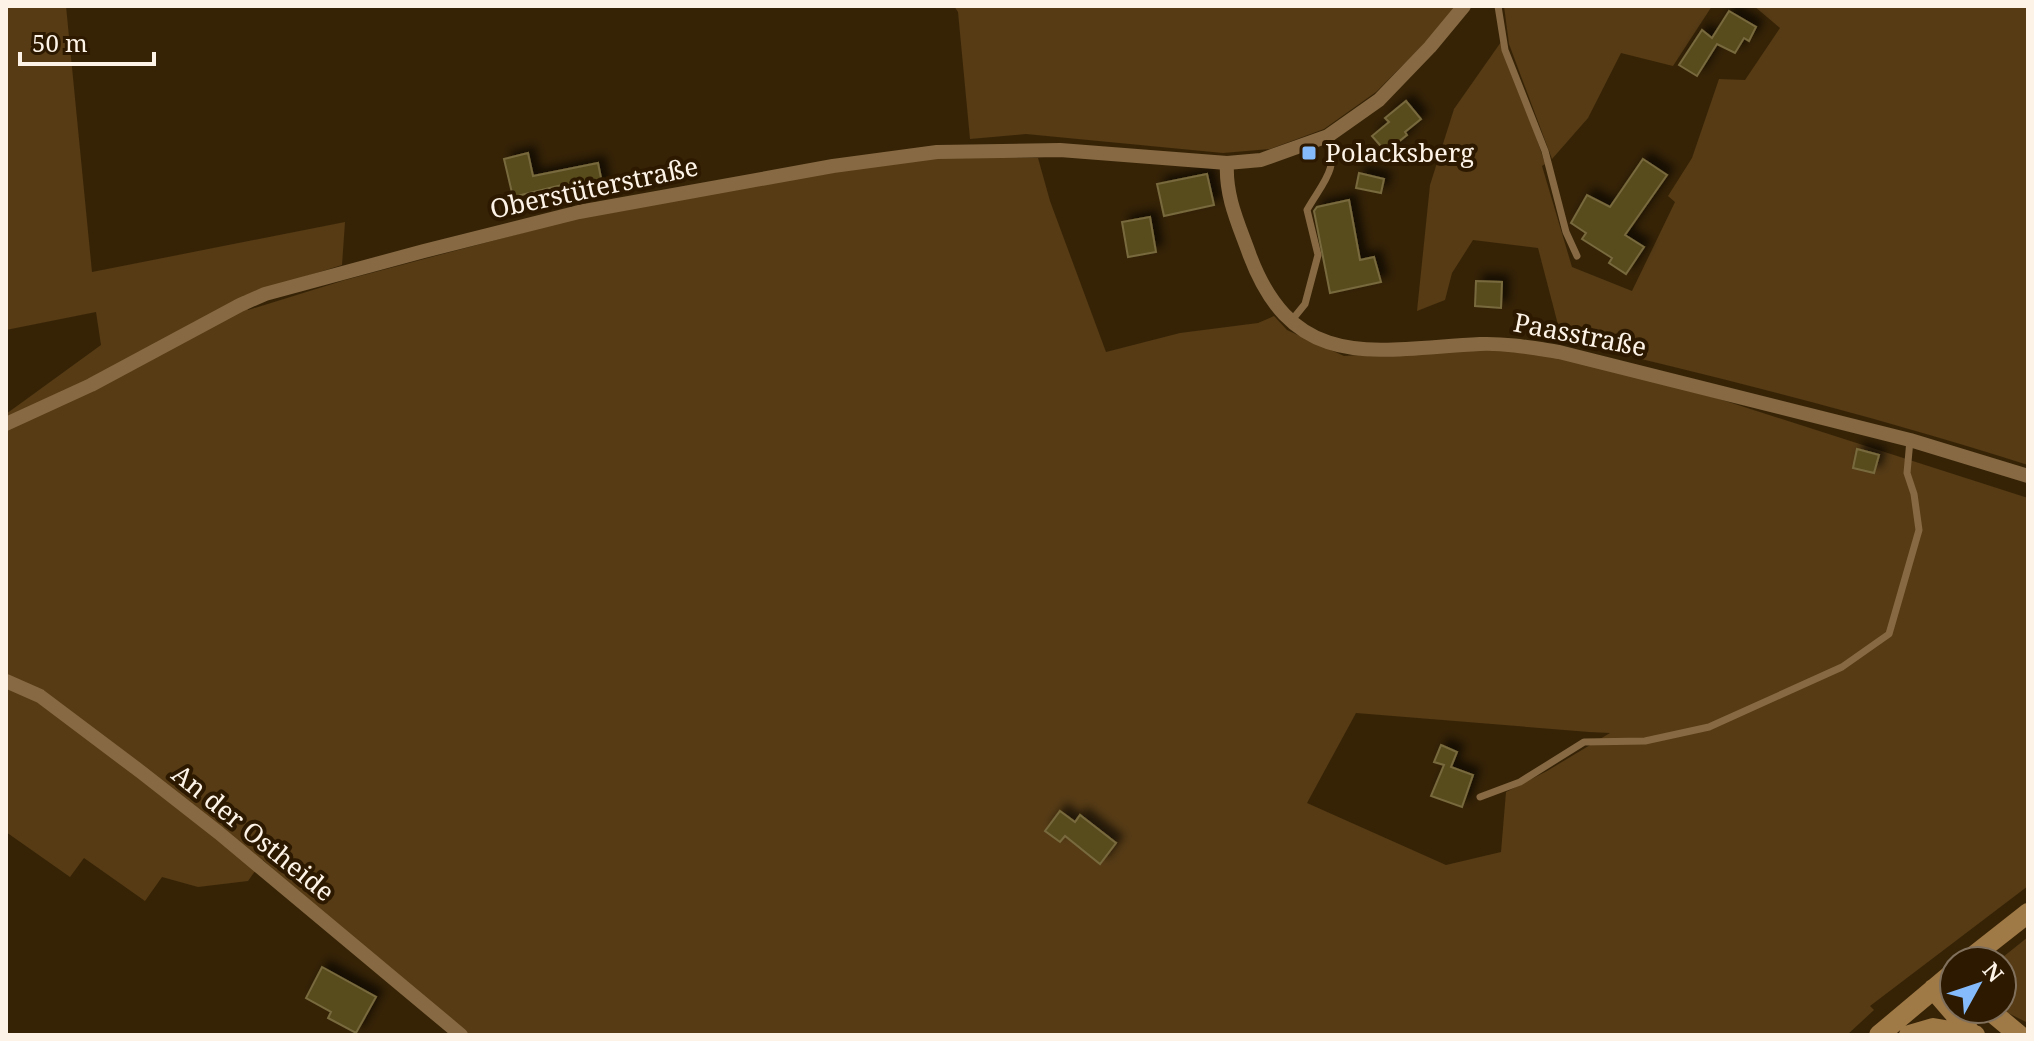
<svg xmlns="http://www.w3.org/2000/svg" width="2034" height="1041" font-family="'Noto Serif',serif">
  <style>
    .green { fill: #563b15; fill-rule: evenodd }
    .building { fill: #584b1f; stroke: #786a3e; stroke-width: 2; filter: url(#shadow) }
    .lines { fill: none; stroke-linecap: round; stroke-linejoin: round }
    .lane { stroke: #876a44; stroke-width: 7 }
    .street { stroke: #876a44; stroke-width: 14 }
    .secondary { stroke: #9f7946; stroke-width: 20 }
    .poi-dot { fill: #85bbfb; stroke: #2c1900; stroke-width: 3 }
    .labels { text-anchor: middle; stroke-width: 8; stroke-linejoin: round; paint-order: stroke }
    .poi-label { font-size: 26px; fill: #fdf3e7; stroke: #2c1900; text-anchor: start }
    .street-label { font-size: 26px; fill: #fdf3e7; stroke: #2c1900 }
  </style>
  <defs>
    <filter id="shadow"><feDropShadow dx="7" dy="-7" stdDeviation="4" flood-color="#0009"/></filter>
  </defs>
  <rect width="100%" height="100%" fill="#362306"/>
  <path class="green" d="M6,6H66L92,272L345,222L342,265L243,296L248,310L345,280L582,217L833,172L937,157L1038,158L1050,201L1106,352L1180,333L1258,323L1274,316L1287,330L1344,356L1483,346L1565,357L1654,378L2028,498V886L1870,1006L1874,1010L1847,1035H464L318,912L263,860L248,881L198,887L162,877L145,901L84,858L70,877L6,832V414L101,345L96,312L6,330ZM1356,713L1589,732L1610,733L1547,771L1506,792L1501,852L1446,865L1307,803Z
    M954,6H1457L1421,47L1376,92L1324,129L1270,149L1223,153L1026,134L970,139L958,12Z
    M1504,6H1712L1673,66L1621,53L1588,118L1552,159L1509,44Z
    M1754,6H2028V465C1875,416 1718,377 1562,340L1538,248L1473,240L1452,273L1445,300L1417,311L1430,185L1454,109L1501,42C1512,84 1533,122 1545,164L1542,166L1572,267L1632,291L1675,202L1668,196L1692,158L1719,79L1745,80L1780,28Z
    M2028,937V1023L2008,1013L2002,1006V961H1998Z"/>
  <path class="building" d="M1729,11L1756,27L1749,41L1744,38L1735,53L1717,44L1697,76L1679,65L1702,30L1712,38Z
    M1406,101L1421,119L1405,132L1407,135L1386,152L1372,136L1389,122L1385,118Z
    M528,153L533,176L598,163L603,188L564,196L562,185L513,197L504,159Z
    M1643,159L1667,175L1625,235L1644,247L1626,274L1609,263L1612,258L1582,239L1586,233L1571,223L1587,195L1610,207Z
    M1359,173L1384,179L1381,193L1356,188Z
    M1207,174L1214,205L1164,216L1157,184Z
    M1349,200L1360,260L1374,257L1381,282L1330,293L1314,211L1317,207Z
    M1150,217L1156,252L1128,257L1122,222Z
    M1476,281L1502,282L1501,308L1475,306Z
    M1857,449L1879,455L1874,473L1853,468Z
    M1441,745L1457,752L1451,767L1473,775L1462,807L1431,796L1444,765L1434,762Z
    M1060,811L1075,822L1080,815L1116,843L1100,864L1065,836L1060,842L1045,831Z
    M322,967L376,997L356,1033L328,1018L331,1012L306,998Z"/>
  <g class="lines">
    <path class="lane" d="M1498,6L1505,50L1545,151L1566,232L1577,256
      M1292,320L1305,304L1318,255L1307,210C1322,183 1340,169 1328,137
      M1480,797L1520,782L1584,742L1645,741L1709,727L1842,667L1889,634L1919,530L1914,494L1907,473L1910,440"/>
    <path class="street" d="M1227,163C1225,197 1239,225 1250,256C1295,375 1379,349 1480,344C1507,343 1533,348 1559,352L1910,440L2028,476
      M6,424L91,385L240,305L265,294L424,251L579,212L833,166L937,152L1060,150L1227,163L1261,160L1328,136L1379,100L1430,47L1464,6
      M6,681L40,696L141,772L219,833L461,1035"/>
    <path class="secondary" d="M1967,961L2028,913
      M1933,989L1971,1033
      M1988,1009L2019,1035
      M1879,1035L1954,972
      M1909,1035L1933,1028L1975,1035"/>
  </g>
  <rect class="poi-dot" x="1301" y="145" width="16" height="16" rx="4"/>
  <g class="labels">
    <g class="poi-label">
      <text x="1325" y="162">Polacksberg</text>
    </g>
    <g class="street-label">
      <text transform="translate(594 188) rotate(-12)" y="9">Oberstüterstraße</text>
      <text transform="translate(1580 335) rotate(11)" y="9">Paasstraße</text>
      <text transform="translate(253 833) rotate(39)" y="9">An der Ostheide</text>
    </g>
  </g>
  <rect width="2034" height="1041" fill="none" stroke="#fdf3e7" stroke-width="16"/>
  <g transform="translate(1978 985) rotate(50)"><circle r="38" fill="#2c1900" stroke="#80705c" stroke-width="2"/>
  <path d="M0-6L14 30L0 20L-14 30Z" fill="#85bbfb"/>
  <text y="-12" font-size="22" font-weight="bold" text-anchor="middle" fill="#fdf3e7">N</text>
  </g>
  <path d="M20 52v12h134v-12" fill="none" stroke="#fdf3e7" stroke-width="4"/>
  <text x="32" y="52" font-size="24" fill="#fdf3e7" stroke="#2c1900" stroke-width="6" paint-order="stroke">50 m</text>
</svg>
